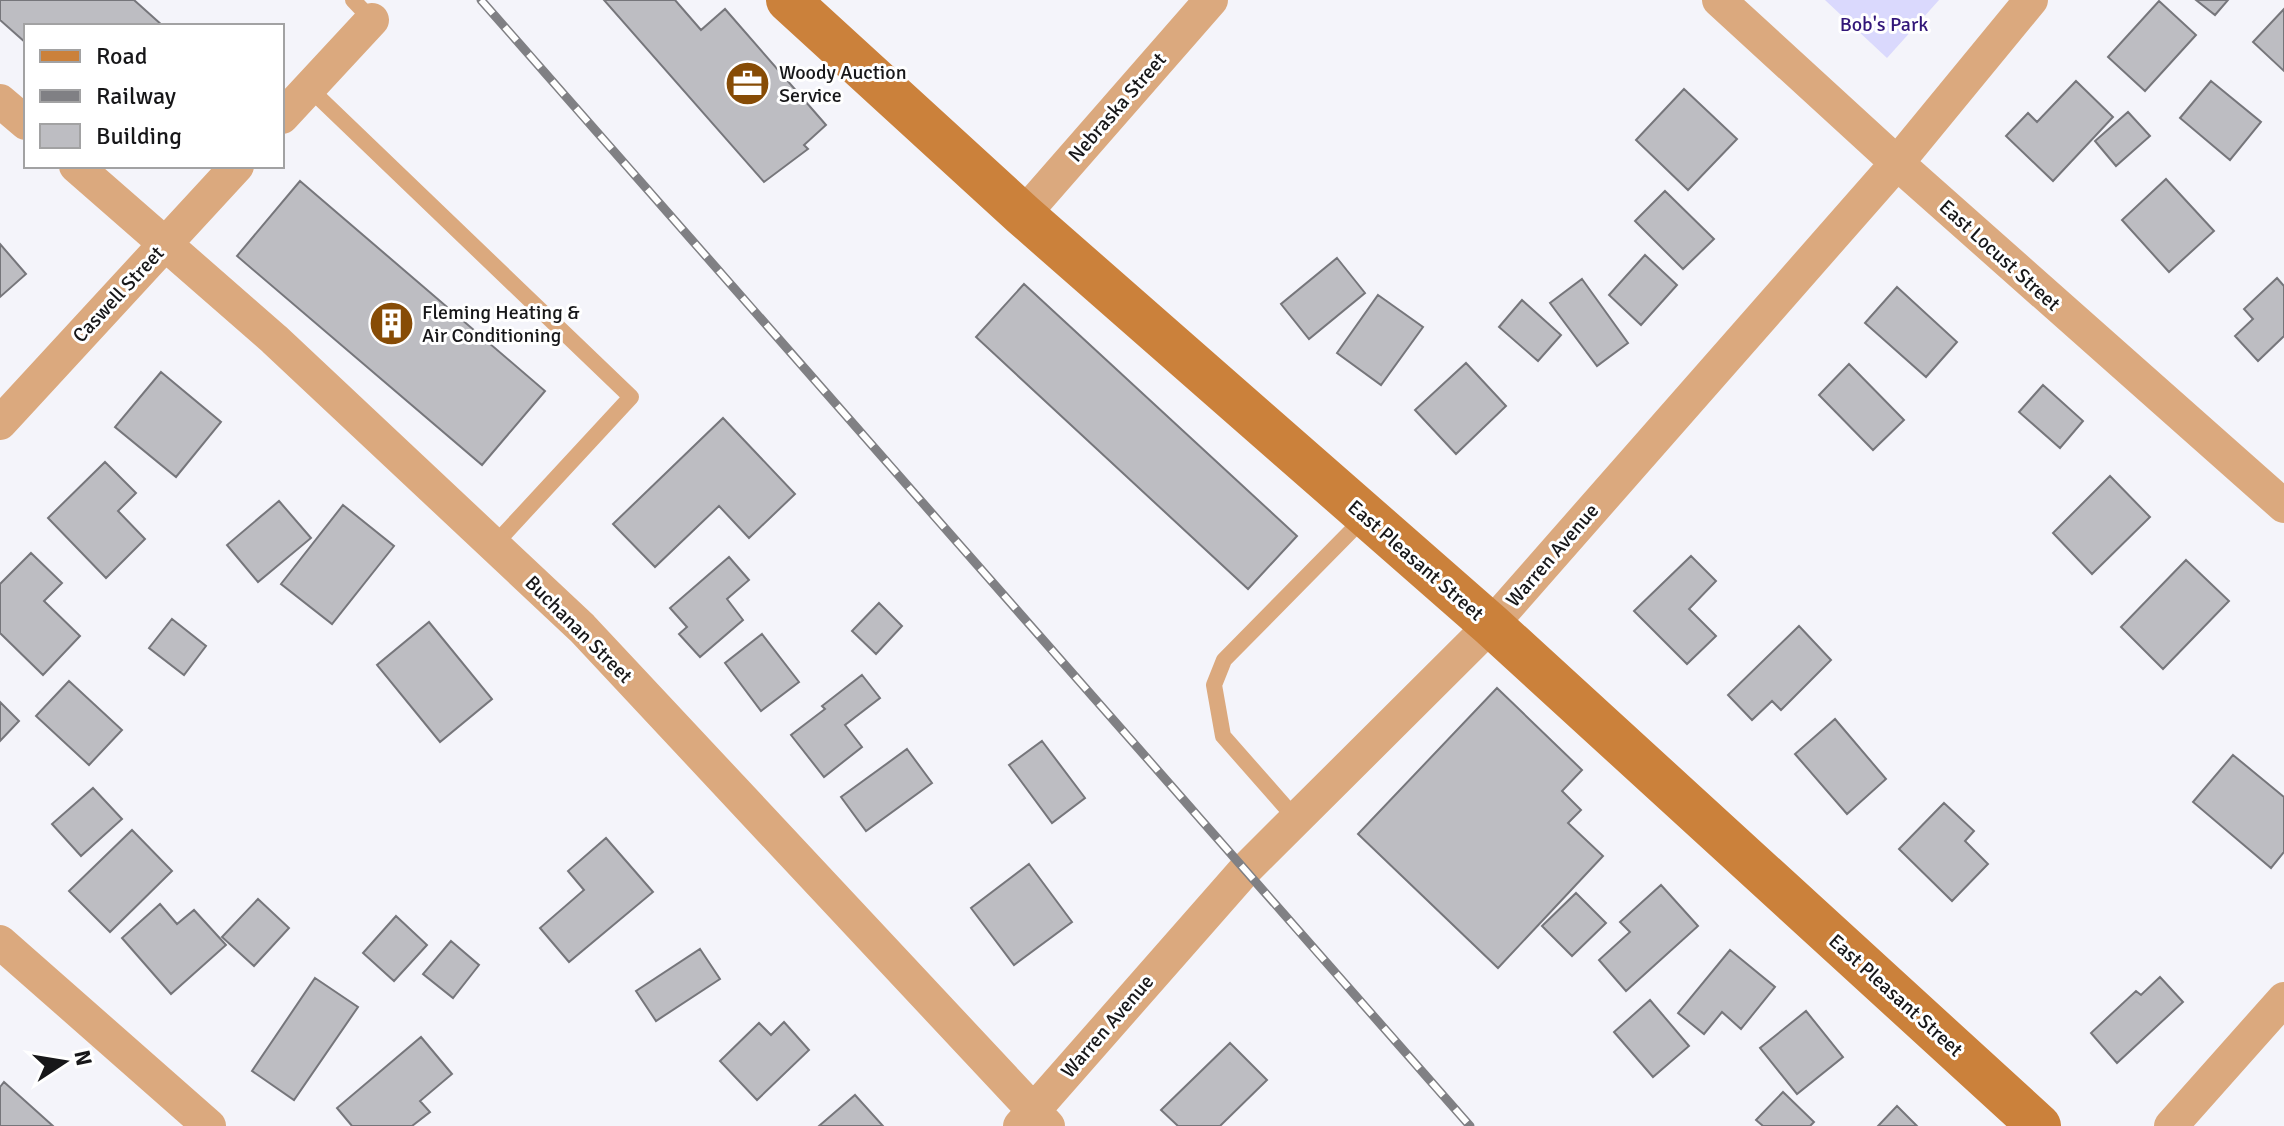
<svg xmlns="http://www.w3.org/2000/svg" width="2284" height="1126" font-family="Signika,sans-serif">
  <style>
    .green { fill: #dad9fd }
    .building { fill: #bdbdc2; stroke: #76767b; stroke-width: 2 }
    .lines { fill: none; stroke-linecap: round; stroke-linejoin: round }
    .service { stroke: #dba97e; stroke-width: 16 }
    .minor { stroke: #dba97e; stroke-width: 34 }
    .secondary { stroke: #cb813b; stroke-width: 44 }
    .rail-casing { stroke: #808084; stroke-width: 9 }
    .rail { stroke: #fff; stroke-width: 6; stroke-dasharray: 18; stroke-linecap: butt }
    .labels { text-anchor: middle; stroke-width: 6; stroke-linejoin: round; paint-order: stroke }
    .park-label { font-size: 20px; fill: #321679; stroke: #fff }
    .poi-label { font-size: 20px; fill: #171719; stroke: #fff; text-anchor: start }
    .street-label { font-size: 20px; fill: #171719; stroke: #fff }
  </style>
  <rect width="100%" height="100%" fill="#f4f4fa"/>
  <path class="green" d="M1825,0H1939L1887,58Z"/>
  <path class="building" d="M0,0H134L163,26H26V43L0,20Z
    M604,0H675L701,30L725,9L826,125L804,145L808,149L764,182Z
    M2196,0H2228L2215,15Z
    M2159,1L2196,35L2145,91L2108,57Z
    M2284,9V71L2253,42Z
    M2076,81L2113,117L2053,181L2006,136L2028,113L2037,122Z
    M2211,81L2261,122L2230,160L2180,118Z
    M1684,89L1737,139L1688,190L1636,140Z
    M2128,112L2150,136L2116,166L2095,141Z
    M2166,179L2214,231L2169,272L2122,220Z
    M300,181L545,391L482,465L237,256Z
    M1665,191L1714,239L1683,269L1635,221Z
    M0,244L26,274L0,297Z
    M1645,255L1677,285L1641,325L1609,295Z
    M1337,258L1365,293L1309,339L1281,304Z
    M2277,278L2284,286V336L2258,361L2235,336L2253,319L2244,309Z
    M1582,279L1628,343L1597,366L1550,303Z
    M1024,284L1297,536L1248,589L976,337Z
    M1897,287L1957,342L1926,377L1865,323Z
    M1378,295L1423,327L1381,385L1337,353Z
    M1522,300L1561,335L1538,361L1499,327Z
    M1466,363L1506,406L1456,454L1415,410Z
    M1849,364L1904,420L1873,450L1819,395Z
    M161,372L221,422L176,477L115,427Z
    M2043,385L2083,421L2060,448L2019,412Z
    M723,418L795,494L749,538L719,506L655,567L613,524Z
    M105,462L136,493L118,511L145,539L106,578L48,518Z
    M2110,476L2150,517L2092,574L2053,533Z
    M279,501L311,538L258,582L227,545Z
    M343,505L394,546L332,624L281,584Z
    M31,553L62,583L44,601L80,636L43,675L0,633V584Z
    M1691,556L1716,581L1689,609L1716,636L1687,664L1634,611Z
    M729,557L749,580L727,599L743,620L700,657L679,634L687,627L670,608Z
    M2186,560L2229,601L2163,669L2121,627Z
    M879,603L902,626L876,654L852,631Z
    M172,619L206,646L184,675L149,648Z
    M429,622L492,699L440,742L377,665Z
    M1799,626L1831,660L1781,710L1772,701L1752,720L1728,695Z
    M762,634L799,682L761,711L725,663Z
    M862,675L880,698L845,725L862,747L824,777L791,735L825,709L822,706Z
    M69,681L122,730L89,765L36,716Z
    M1497,688L1582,770L1562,791L1581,810L1568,823L1603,856L1498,968L1358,834Z
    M0,702L19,721L0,741Z
    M1835,719L1886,779L1847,814L1795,754Z
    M1042,741L1085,798L1052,823L1009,765Z
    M907,749L932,783L866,831L841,797Z
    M2233,755L2284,797V852L2271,868L2193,802Z
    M93,788L122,819L81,856L52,824Z
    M1944,803L1974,831L1965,841L1988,864L1952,901L1899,849Z
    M132,830L172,871L110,932L69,891Z
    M606,838L653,892L569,962L540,928L584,890L568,871Z
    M1029,864L1072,922L1014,965L971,908Z
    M1661,885L1698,926L1626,991L1599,960L1630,932L1620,922Z
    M1576,893L1606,923L1572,956L1542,926Z
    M258,899L289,928L254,966L222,937Z
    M160,904L177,924L194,910L226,945L171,994L122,938Z
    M396,916L427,945L394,981L363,953Z
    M451,941L479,965L453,998L423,974Z
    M700,949L720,979L656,1021L636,991Z
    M1730,950L1775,987L1741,1029L1722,1012L1704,1034L1678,1013Z
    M2160,977L2183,1002L2117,1063L2091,1033L2136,991L2141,995Z
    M315,978L358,1007L294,1100L252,1071Z
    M1650,1000L1689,1046L1653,1077L1614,1032Z
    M1806,1011L1843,1057L1797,1094L1760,1048Z
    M784,1022L809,1050L757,1100L720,1061L759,1023L771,1035Z
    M421,1037L452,1074L420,1101L430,1112L412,1126H352L337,1108Z
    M1230,1043L1267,1080L1220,1126H1178L1161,1110Z
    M4,1082L53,1126H0V1087Z
    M1783,1092L1814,1122L1810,1126H1763L1756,1120Z
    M855,1095L883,1126H819Z
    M1897,1106L1917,1126H1878Z"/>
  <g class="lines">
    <path class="service" d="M353,0L372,20
      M309,88L631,397L494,545
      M1296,819L1223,736L1214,685L1224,660L1365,517"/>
    <path class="minor" d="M1719,0L1897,163L2284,506
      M0,101L26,123
      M282,117L372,20
      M76,166L274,339L582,628L1048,1126
      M1023,215L1211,0
      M0,423L237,166
      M0,942L209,1126
      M1020,1126L1245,870L1491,625L1897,163L2031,0
      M2171,1126L2284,999"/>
    <path class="secondary" d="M788,0L1023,215L1491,625L2039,1126"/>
    <defs>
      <path id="rail" d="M481,0L1470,1126"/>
    </defs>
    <use href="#rail" class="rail-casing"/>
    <use href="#rail" class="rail"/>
  </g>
  <defs>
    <symbol id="office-disc" viewBox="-11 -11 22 22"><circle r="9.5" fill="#874c06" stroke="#fff"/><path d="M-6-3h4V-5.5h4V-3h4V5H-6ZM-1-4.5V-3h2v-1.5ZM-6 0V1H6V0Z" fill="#fff"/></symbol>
    <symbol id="building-disc" viewBox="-11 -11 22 22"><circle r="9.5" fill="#874c06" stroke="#fff"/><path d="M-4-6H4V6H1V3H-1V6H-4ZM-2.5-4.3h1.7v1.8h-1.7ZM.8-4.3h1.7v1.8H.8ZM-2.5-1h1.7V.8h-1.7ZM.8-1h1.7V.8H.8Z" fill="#fff"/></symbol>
  </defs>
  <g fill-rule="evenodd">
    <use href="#office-disc" x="722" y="58" width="51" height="51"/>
    <use href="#building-disc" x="366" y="298" width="51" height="51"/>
  </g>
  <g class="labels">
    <g class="park-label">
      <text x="1884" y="31">Bob's Park</text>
    </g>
    <g class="poi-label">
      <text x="779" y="79">Woody Auction<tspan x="779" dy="23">Service</tspan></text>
      <text x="422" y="319">Fleming Heating &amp;<tspan x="422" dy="23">Air Conditioning</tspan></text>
    </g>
    <g class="street-label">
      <text transform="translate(1117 107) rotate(-49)" y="7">Nebraska Street</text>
      <text transform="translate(2000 255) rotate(42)" y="7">East Locust Street</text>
      <text transform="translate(118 294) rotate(-47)" y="7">Caswell Street</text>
      <text transform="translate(1552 555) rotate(-49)" y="7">Warren Avenue</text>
      <text transform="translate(1416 560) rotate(41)" y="7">East Pleasant Street</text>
      <text transform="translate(579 629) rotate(45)" y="7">Buchanan Street</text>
      <text transform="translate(1896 995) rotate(42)" y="7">East Pleasant Street</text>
      <text transform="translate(1107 1026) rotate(-49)" y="7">Warren Avenue</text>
    </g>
  </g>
  <rect x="24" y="24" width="260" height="144" fill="#ffffff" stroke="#a2a2a3" stroke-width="2"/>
  <rect x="40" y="50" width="40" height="12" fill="#cb813b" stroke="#a2a2a3" stroke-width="2"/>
  <text x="96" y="64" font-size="24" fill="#171719">Road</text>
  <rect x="40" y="90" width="40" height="12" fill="#808084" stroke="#a2a2a3" stroke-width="2"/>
  <text x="96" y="104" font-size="24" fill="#171719">Railway</text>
  <rect x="40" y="124" width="40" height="24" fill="#bdbdc2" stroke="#a2a2a3" stroke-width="2"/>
  <text x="96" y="144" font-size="24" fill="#171719">Building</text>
  <g transform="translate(64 1062) rotate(78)" stroke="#ffffff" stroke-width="6" paint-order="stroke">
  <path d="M0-6L14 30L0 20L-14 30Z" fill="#171719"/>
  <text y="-12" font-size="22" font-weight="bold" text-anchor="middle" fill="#171719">N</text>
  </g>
</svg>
